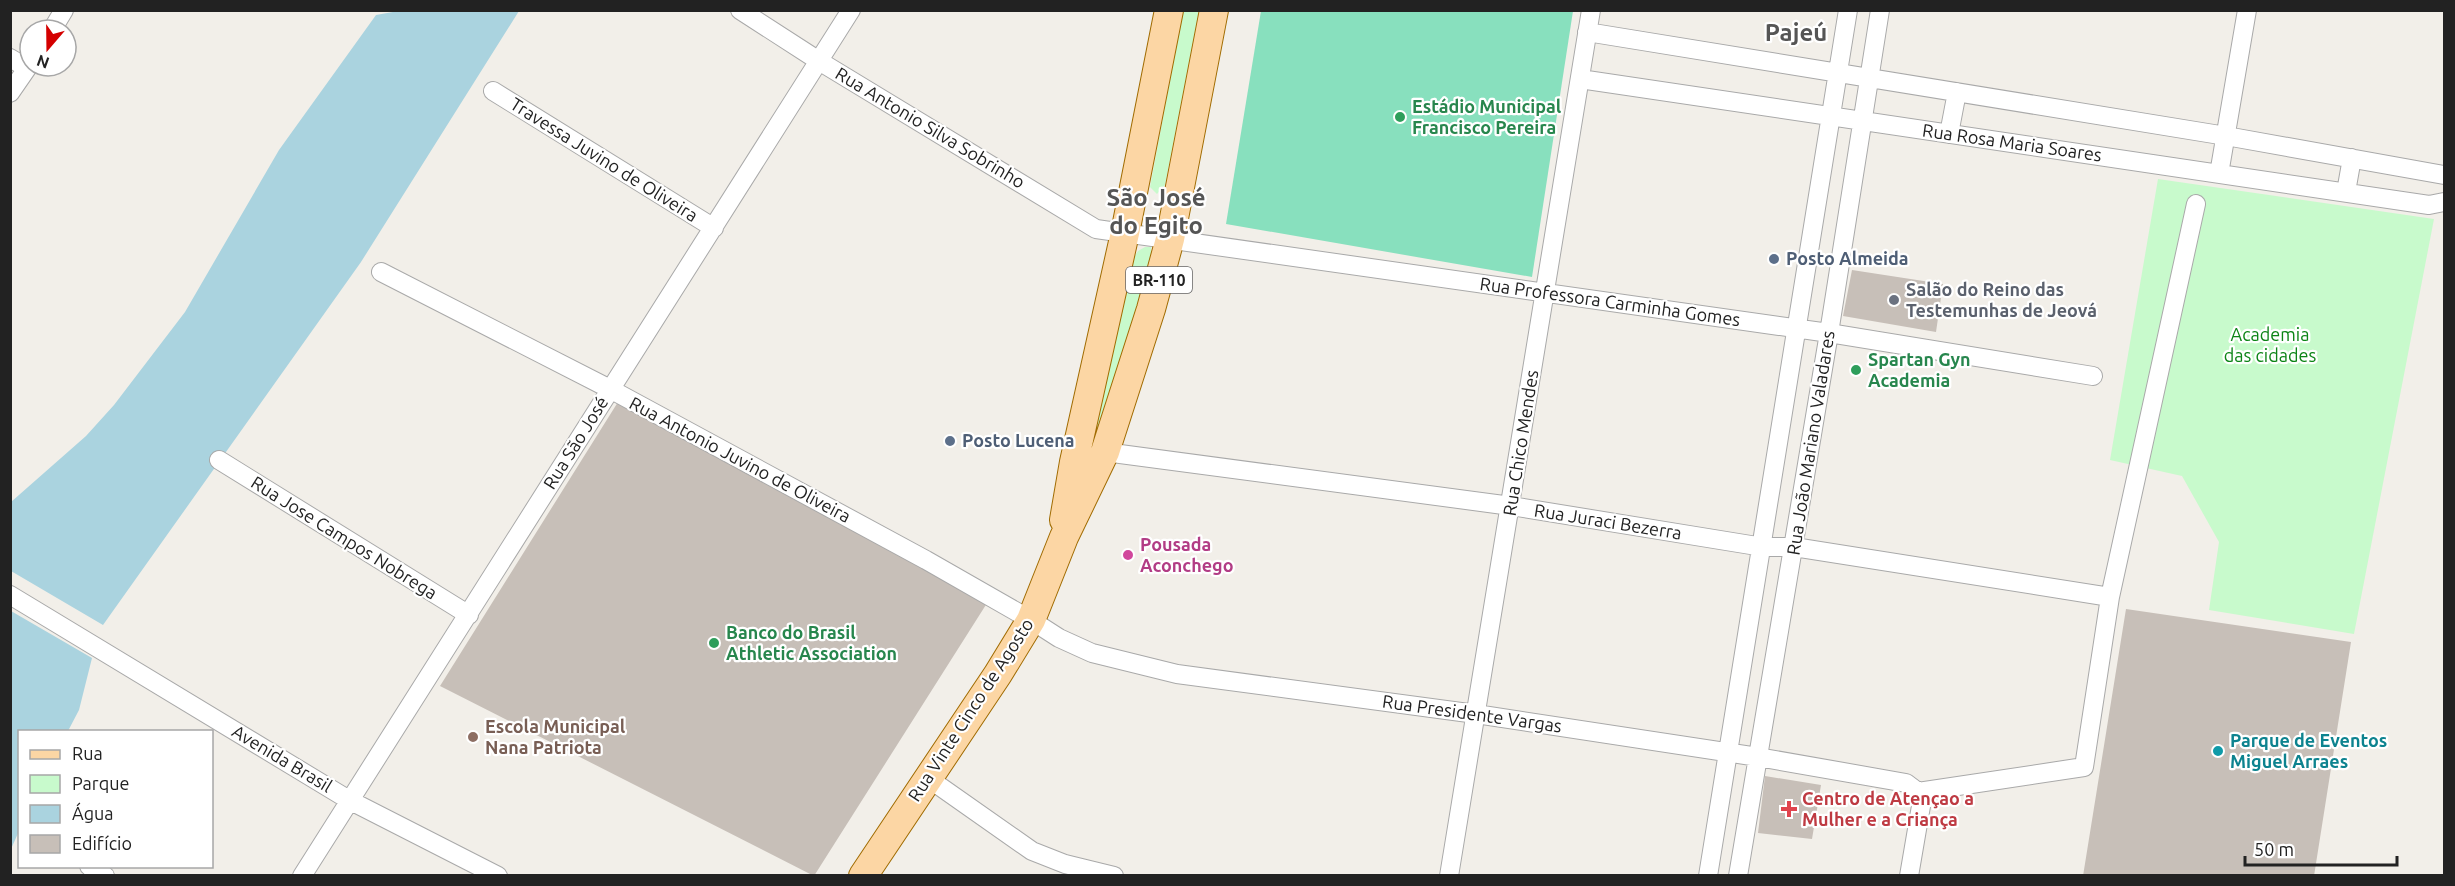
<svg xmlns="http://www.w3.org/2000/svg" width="2455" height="886" font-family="Ubuntu,sans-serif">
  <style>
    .park { fill: #c8facc }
    .pitch { fill: #88e0be }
    .water { fill: #aad3df }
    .building { fill: #c7bfb8 }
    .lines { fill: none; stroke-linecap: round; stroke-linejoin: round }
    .minor-casing { stroke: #a9a9a9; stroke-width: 20 }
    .primary-casing { stroke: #a06b00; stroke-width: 30 }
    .minor { stroke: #fff; stroke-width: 18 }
    .primary { stroke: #fcd6a4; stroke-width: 28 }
    .leisure-dot { fill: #2e9e5b; stroke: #fff; stroke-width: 2 }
    .service-dot { fill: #5c6f8a; stroke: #fff; stroke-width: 2 }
    .worship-dot { fill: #6b7280; stroke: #fff; stroke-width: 2 }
    .hotel-dot { fill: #d1479c; stroke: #fff; stroke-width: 2 }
    .education-dot { fill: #8d6e63; stroke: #fff; stroke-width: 2 }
    .culture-dot { fill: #0f9aa8; stroke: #fff; stroke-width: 2 }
    .health-dot { fill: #e0444e; stroke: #fff; stroke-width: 2 }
    .labels { text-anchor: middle; stroke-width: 4.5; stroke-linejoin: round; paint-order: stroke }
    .shield { fill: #fff; stroke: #646464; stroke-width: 1.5 }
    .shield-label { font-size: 16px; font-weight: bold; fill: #222 }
    .leisure-label { font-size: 18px; font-weight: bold; fill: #27864d; stroke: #fff; text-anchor: start }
    .street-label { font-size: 18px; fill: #222; stroke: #fff }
    .service-label { font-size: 18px; font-weight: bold; fill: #4e5e75; stroke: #fff; text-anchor: start }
    .worship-label { font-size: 18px; font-weight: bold; fill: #5b616d; stroke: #fff; text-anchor: start }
    .park-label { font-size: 18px; fill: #0c8416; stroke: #fff }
    .hotel-label { font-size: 18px; font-weight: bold; fill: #b23c85; stroke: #fff; text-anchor: start }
    .education-label { font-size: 18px; font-weight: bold; fill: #785e54; stroke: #fff; text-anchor: start }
    .culture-label { font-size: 18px; font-weight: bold; fill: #0d838f; stroke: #fff; text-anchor: start }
    .health-label { font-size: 18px; font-weight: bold; fill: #be3a42; stroke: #fff; text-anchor: start }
    .district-label { font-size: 24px; font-weight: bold; fill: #555; stroke: #fff }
  </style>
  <rect width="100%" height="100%" fill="#f2efe9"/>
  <path class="park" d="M1183,11H1199L1165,185L1157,194L1150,187Z
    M2158,179L2434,219L2354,634L2209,610L2219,542L2182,476L2110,460Z
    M1145,247H1151V264L1082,481L1130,263L1138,251Z"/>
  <path class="pitch" d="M1261,11H1573L1532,277L1226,224Z"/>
  <path class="water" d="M404,10L519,11L361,262L103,625L11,571V502L86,436L114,405L185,312L279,150L376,15Z
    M11,611L92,658L79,710L68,731L20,732L19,831L11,849Z"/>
  <path class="building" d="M1852,270L1943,284L1936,332L1843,316Z
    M618,402L989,600L814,876L440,686Z
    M2126,609L2351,642L2314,876H2083Z
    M1765,776L1821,785L1812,839L1758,833Z"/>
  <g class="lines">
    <defs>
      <path id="minor" d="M740,10L819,61L1096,229L1829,333L2093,376
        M52,30L64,10
        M1587,32L2226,136L2444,175
        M10,58L27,68
        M1580,79L2429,205L2444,202
        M493,91L714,228
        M10,93L30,64
        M1949,134L1957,92
        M2219,174L2247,10
        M2346,192L2352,158
        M381,272L610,389L926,560L1031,620L1059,638L1092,653L1177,674L1476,714L1758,757L1906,783L1918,792
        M1105,452L1511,506L1763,547H1794L2110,597
        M219,460L469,615
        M10,595L349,800L498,876
        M928,778L1032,851L1065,864L1114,876
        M1918,792L2084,767L2110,597L2196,204
        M89,866L105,876
        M302,876L851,10
        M1449,876L1591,10
        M1708,876L1848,10
        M1738,876L1829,333L1880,10
        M1909,876L1921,806L1918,792"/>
      <path id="primary" d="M1064,520L1074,462L1125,233L1169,10
        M863,876L998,674L1031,620L1064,537L1105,452L1151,309L1170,239L1214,10"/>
    </defs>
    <use href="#minor" class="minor-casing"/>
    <use href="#primary" class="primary-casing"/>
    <use href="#minor" class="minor"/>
    <use href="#primary" class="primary"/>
  </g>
  <g class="leisure-dot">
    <circle cx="1400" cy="117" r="6"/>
    <circle cx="1856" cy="370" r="6"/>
    <circle cx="714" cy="643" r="6"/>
  </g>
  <g class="service-dot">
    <circle cx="1774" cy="259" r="6"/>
    <circle cx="950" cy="441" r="6"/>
  </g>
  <circle class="worship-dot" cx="1894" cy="300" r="6"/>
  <circle class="hotel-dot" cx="1128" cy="555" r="6"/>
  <circle class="education-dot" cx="473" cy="737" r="6"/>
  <circle class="culture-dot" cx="2218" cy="751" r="6"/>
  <path class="health-dot" d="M1786 800h6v6h6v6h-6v6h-6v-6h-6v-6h6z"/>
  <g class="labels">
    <rect class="shield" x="1126" y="267" width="66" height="26" rx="4.5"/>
    <g class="shield-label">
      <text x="1159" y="286">BR-110</text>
    </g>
    <g class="leisure-label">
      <text x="1412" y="113">Estádio Municipal<tspan x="1412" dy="21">Francisco Pereira</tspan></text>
      <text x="1868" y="366">Spartan Gyn<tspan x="1868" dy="21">Academia</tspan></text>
      <text x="726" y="639">Banco do Brasil<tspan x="726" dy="21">Athletic Association</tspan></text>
    </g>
    <g class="street-label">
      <text transform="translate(930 128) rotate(31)" y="6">Rua Antonio Silva Sobrinho</text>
      <text transform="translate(2012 143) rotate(8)" y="6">Rua Rosa Maria Soares</text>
      <text transform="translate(604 160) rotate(32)" y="6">Travessa Juvino de Oliveira</text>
      <text transform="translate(1610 302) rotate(8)" y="6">Rua Professora Carminha Gomes</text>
      <text transform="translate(576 443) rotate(-58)" y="6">Rua São José</text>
      <text transform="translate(1521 443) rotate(-81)" y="6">Rua Chico Mendes</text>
      <text transform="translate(1811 443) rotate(-81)" y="6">Rua João Mariano Valadares</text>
      <text transform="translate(740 460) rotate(28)" y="6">Rua Antonio Juvino de Oliveira</text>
      <text transform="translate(1608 522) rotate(9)" y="6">Rua Juraci Bezerra</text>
      <text transform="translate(344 538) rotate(32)" y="6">Rua Jose Campos Nobrega</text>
      <text transform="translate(971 710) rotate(-57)" y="6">Rua Vinte Cinco de Agosto</text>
      <text transform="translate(1472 714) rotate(8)" y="6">Rua Presidente Vargas</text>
      <text transform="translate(282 759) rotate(31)" y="6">Avenida Brasil</text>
    </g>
    <g class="service-label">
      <text x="1786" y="265">Posto Almeida</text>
      <text x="962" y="447">Posto Lucena</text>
    </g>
    <g class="worship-label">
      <text x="1906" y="296">Salão do Reino das<tspan x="1906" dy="21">Testemunhas de Jeová</tspan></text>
    </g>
    <g class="park-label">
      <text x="2270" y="341">Academia<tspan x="2270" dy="21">das cidades</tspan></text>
    </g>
    <g class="hotel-label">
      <text x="1140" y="551">Pousada<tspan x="1140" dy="21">Aconchego</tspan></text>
    </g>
    <g class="education-label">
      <text x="485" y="733">Escola Municipal<tspan x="485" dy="21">Nana Patriota</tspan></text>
    </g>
    <g class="culture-label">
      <text x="2230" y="747">Parque de Eventos<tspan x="2230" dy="21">Miguel Arraes</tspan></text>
    </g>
    <g class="health-label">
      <text x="1802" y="805">Centro de Atençao a<tspan x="1802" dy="21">Mulher e a Criança</tspan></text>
    </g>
    <g class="district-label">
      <text x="1796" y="41">Pajeú</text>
      <text x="1156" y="206">São José<tspan x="1156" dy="28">do Egito</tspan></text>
    </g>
  </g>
  <rect width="2455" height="886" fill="none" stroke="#222222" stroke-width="24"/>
  <rect x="18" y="730" width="195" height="138" fill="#ffffff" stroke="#a7a7a7" stroke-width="1.5"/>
  <rect x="30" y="750" width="30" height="9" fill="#fcd6a4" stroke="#a7a7a7" stroke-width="1.5"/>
  <text x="72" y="760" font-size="18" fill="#222222">Rua</text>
  <rect x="30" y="775" width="30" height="18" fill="#c8facc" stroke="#a7a7a7" stroke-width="1.5"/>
  <text x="72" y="790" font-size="18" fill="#222222">Parque</text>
  <rect x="30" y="805" width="30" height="18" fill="#aad3df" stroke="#a7a7a7" stroke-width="1.5"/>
  <text x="72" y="820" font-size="18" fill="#222222">Água</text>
  <rect x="30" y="835" width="30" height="18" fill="#c7bfb8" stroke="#a7a7a7" stroke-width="1.5"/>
  <text x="72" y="850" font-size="18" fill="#222222">Edifício</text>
  <g transform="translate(48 48) rotate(200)"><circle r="28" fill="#ffffff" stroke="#a7a7a7" stroke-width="1.5"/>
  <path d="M0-4.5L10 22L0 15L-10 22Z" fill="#d40000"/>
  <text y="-9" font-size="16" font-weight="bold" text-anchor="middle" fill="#222222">N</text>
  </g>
  <path d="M2245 856v9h152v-9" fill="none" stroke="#222222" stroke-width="3"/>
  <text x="2254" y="856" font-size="18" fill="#222222" stroke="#ffffff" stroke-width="4.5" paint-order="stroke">50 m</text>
</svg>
